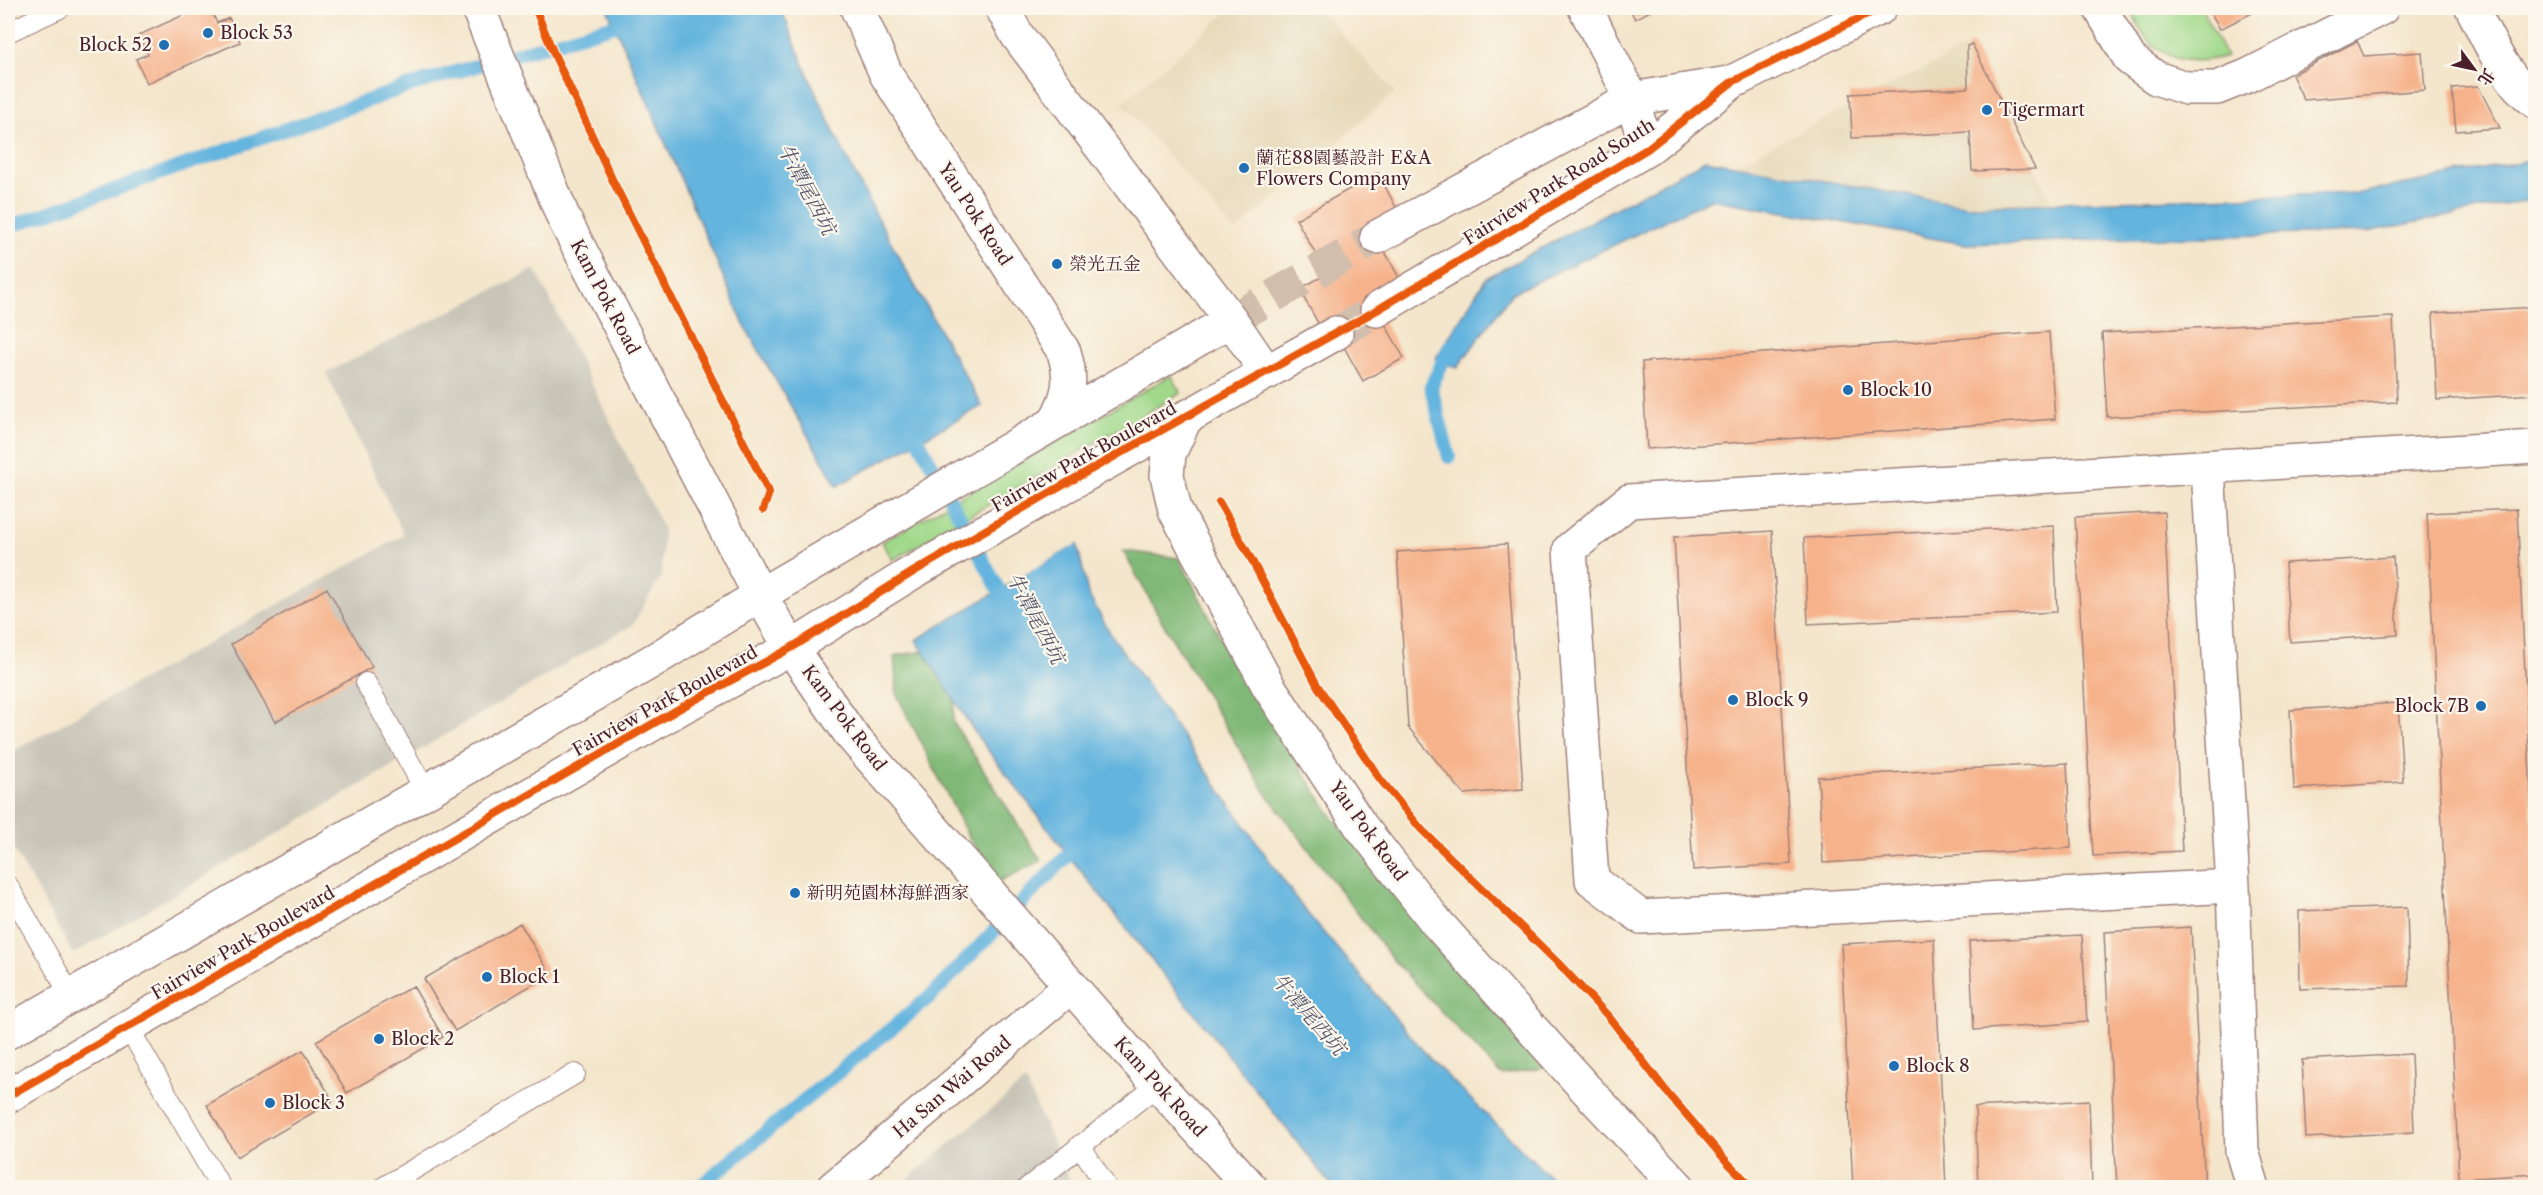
<svg xmlns="http://www.w3.org/2000/svg" width="2543" height="1195" font-family="'Libre Caslon Text','Noto Serif TC',serif">
  <style>
    .built { fill: #e7daba }
    .industrial { fill: #c8c4b8 }
    .green { fill: #a1d98b; stroke: #767c5b; stroke-width: 1.5 }
    .forest { fill: #80b977; stroke: #656c51; stroke-width: 1.5 }
    .water { fill: #64b4de; stroke: #576a84; stroke-width: 1.5 }
    .pier { fill: #f4e6cc }
    .lines { fill: none; stroke-linecap: round; stroke-linejoin: round }
    .stream { stroke: #64b4de; stroke-width: 14 }
    .building { fill: #f6b28b }
    .minor-tunnel { stroke: #d2beac; stroke-width: 33; stroke-dasharray: 33 16; stroke-linecap: butt }
    .service-casing { stroke: #9f827c; stroke-width: 22 }
    .minor-casing { stroke: #9f827c; stroke-width: 36 }
    .tertiary-casing { stroke: #9f827c; stroke-width: 36 }
    .service { stroke: #fff; stroke-width: 20 }
    .minor { stroke: #fff; stroke-width: 33 }
    .tertiary { stroke: #fff; stroke-width: 33 }
    .cycleway-casing { stroke: #fbf7ec; stroke-width: 11 }
    .cycleway { stroke: #e8590c; stroke-width: 8 }
    .poi-dot { fill: #1f6fb2; stroke: #fbf7ec; stroke-width: 2 }
    .labels { text-anchor: middle; stroke-width: 4.5; stroke-linejoin: round; paint-order: stroke }
    .poi-label { font-size: 18px; fill: #4a1f2b; stroke: #fbf7ec; text-anchor: start }
    .street-label { font-size: 18px; fill: #4a1f2b; stroke: #fbf7ec }
    .water-label { font-size: 20px; font-style: italic; fill: #53536a; stroke: #fbf7ec }
  </style>
  <rect width="100%" height="100%" fill="#fbf7ec"/>
  <filter id="ink" filterUnits="userSpaceOnUse"><feTurbulence type="fractalNoise" baseFrequency=".0167" numOctaves="2"/><feDisplacementMap in="SourceGraphic" scale="12" xChannelSelector="R" yChannelSelector="G"/><feConvolveMatrix kernelMatrix="1 2 1 2 8 2 1 2 1" color-interpolation-filters="sRGB"/></filter>
  <filter id="wash" filterUnits="userSpaceOnUse"><feTurbulence type="fractalNoise" baseFrequency=".008" numOctaves="4" result="noise"/><feDisplacementMap in="SourceGraphic" scale="24" xChannelSelector="R" yChannelSelector="G"/><feGaussianBlur stdDeviation="1.35" result="paint"/><feColorMatrix in="noise" values="0 0 0 0 0 0 0 0 0 0 0 0 0 0 0 0 0 1.4 0 .05"/><feComposite in="paint" operator="in"/></filter>
  <g filter="url(#wash)">
    <rect width="100%" height="100%" fill="#f4e6cc"/>
    <path class="built" d="M1232,8H1317L1395,92L1235,232L1122,103Z
      M1972,44L2052,203L1968,206L1734,165Z"/>
    <path class="industrial" d="M535,269L663,529L661,577L632,625L73,954L8,839V754L404,535L326,373Z
      M1025,1081L1073,1187L897,1188Z"/>
    <path class="green" d="M2132,8H2201L2226,56C2182,69 2144,55 2132,8Z
      M1171,375L1181,393L893,560L882,542Z"/>
    <path class="forest" d="M1123,551L1179,558L1232,660L1333,818L1544,1068L1501,1075L1393,960L1266,793L1164,625Z
      M958,646L953,722L1041,861L998,882L968,836L897,695L894,656Z"/>
    <path class="water" d="M607,8H781C833,148 910,276 982,406L837,486L744,325Z
      M2535,159V199L2367,232L1965,244L1711,199L1512,293L1457,368L1436,358L1486,278L1705,160L1968,206L2360,193Z
      M1077,543L1088,594L1112,636L1302,907L1431,1060L1560,1187H1333L1068,855L978,737L916,640Z"/>
    <path class="pier" d="M1076,540L1080,542L913,640L914,637Z"/>
    <g class="lines">
      <path class="stream" d="M8,227L415,84L632,20
        M911,426L1007,605
        M1449,457L1431,387L1450,346
        M698,1188L933,994L1068,855"/>
    </g>
    <g id="blocks">
      <path class="building" d="M199,8H210L217,23L229,18L240,42L147,83L136,59L148,54L139,35Z
        M390,8H408L392,14Z
        M1629,8H1656L1635,19Z
        M2208,8H2262L2220,29Z
        M2357,41L2364,56L2422,52L2425,90L2304,100L2292,75Z
        M1972,44L2035,169L1972,171L1970,132L1852,138L1850,94L1968,88L1967,46Z
        M2478,86L2500,128L2456,131L2452,88Z
        M1378,173L1400,215L1377,237L1403,285L1377,310L1404,358L1363,381L1336,333L1322,330L1299,289L1327,274L1296,219Z
        M2536,307V394L2437,400L2433,313Z
        M2393,317L2397,402L2107,417L2102,333Z
        M2049,332L2055,419L1647,449L1642,362Z
        M2517,509L2536,899V1174L2459,1179L2427,513Z
        M2164,512L2182,851L2093,856L2075,517Z
        M2054,526L2057,612L1808,624L1804,538Z
        M1772,531L1791,864L1693,870L1674,537Z
        M1507,544L1523,789L1464,794L1408,727L1397,552Z
        M2393,557L2398,635L2290,642L2285,563Z
        M327,588L372,667L275,722L231,644Z
        M2398,703L2403,782L2294,789L2290,710Z
        M2067,763L2071,848L1823,863L1818,777Z
        M2407,907L2409,986L2300,989L2299,911Z
        M520,923L550,974L455,1031L424,979Z
        M2191,927L2205,1188H2117L2104,932Z
        M2082,935L2087,1022L1974,1030L1969,941Z
        M1934,939L1946,1188H1853L1841,944Z
        M413,986L443,1037L347,1093L316,1041Z
        M303,1050L333,1101L237,1157L207,1105Z
        M2411,1054L2414,1132L2306,1138L2302,1060Z
        M2089,1100L2092,1188H1978L1975,1107Z"/>
    </g>
  </g>
  <g filter="url(#ink)">
    <use href="#blocks" fill-opacity="0" stroke="#9f827c" stroke-width="1.5"/>
    <g class="lines">
      <path class="minor-tunnel" d="M1231,320L1377,237
        M1336,333L1377,310"/>
      <defs>
        <path id="service" d="M8,32L60,8
          M366,683L426,792
          M8,886L71,996
          M128,1027L221,1188
          M1080,1145L1107,1188
          M382,1188L575,1074
          M1027,1188L1158,1085"/>
        <path id="minor" d="M857,8L886,74L1064,352C1073,382 1069,395 1055,422
          M1002,8L1017,35L1231,320L1267,373
          M1585,8L1632,99L1647,149
          M2100,8L2130,59L2156,78L2186,88H2217L2247,76L2382,8
          M2472,8C2490,43 2504,78 2536,102
          M1377,237L1632,99L1729,83
          M1377,310L1647,149L1732,82L1880,8
          M1186,417L1169,454L1167,475L1175,510L1269,687L1360,825L1437,923L1585,1088L1679,1188
          M2208,468L2233,886L2242,1151L2253,1188
          M760,595L1231,320
          M791,648L913,572L1336,333
          M2233,886L1641,917L1592,880L1570,549L1629,501L2536,447
          M833,1188L1071,986"/>
        <path id="tertiary" d="M478,8L564,219L760,595L791,648L851,735L1141,1066L1251,1188
          M8,1032L654,660L760,595
          M8,1096L682,707L791,648"/>
      </defs>
      <use href="#service" class="service-casing"/>
      <use href="#minor" class="minor-casing"/>
      <use href="#tertiary" class="tertiary-casing"/>
      <use href="#service" class="service"/>
      <use href="#minor" class="minor"/>
      <use href="#tertiary" class="tertiary"/>
      <defs>
        <path id="cycleway" d="M535,8L554,54L612,179L769,493L763,510
          M1219,502L1249,555L1317,685L1380,779L1421,829L1558,963L1609,1017L1666,1091L1728,1163L1753,1188
          M8,1096L682,707L791,648L913,572L1065,484L1377,310L1647,149L1732,82L1880,8"/>
      </defs>
      <use href="#cycleway" class="cycleway-casing"/>
      <use href="#cycleway" class="cycleway"/>
    </g>
  </g>
  <g class="poi-dot">
    <circle cx="208" cy="33" r="6"/>
    <circle cx="164" cy="45" r="6"/>
    <circle cx="1987" cy="110" r="6"/>
    <circle cx="1244" cy="168" r="6"/>
    <circle cx="1057" cy="264" r="6"/>
    <circle cx="1848" cy="390" r="6"/>
    <circle cx="1733" cy="700" r="6"/>
    <circle cx="2481" cy="706" r="6"/>
    <circle cx="795" cy="893" r="6"/>
    <circle cx="487" cy="977" r="6"/>
    <circle cx="379" cy="1039" r="6"/>
    <circle cx="1894" cy="1066" r="6"/>
    <circle cx="270" cy="1103" r="6"/>
  </g>
  <g class="labels">
    <g class="poi-label">
      <text x="220" y="39">Block 53</text>
      <text x="152" y="51" text-anchor="end">Block 52</text>
      <text x="1999" y="116">Tigermart</text>
      <text x="1256" y="164">蘭花88園藝設計 E&amp;A<tspan x="1256" dy="21">Flowers Company</tspan></text>
      <text x="1069" y="270">榮光五金</text>
      <text x="1860" y="396">Block 10</text>
      <text x="1745" y="706">Block 9</text>
      <text x="2469" y="712" text-anchor="end">Block 7B</text>
      <text x="807" y="899">新明苑園林海鮮酒家</text>
      <text x="499" y="983">Block 1</text>
      <text x="391" y="1045">Block 2</text>
      <text x="1906" y="1072">Block 8</text>
      <text x="282" y="1109">Block 3</text>
    </g>
    <g class="street-label">
      <text transform="translate(1559 182) rotate(-32)" y="6">Fairview Park Road South</text>
      <text transform="translate(975 214) rotate(57)" y="6">Yau Pok Road</text>
      <text transform="translate(605 297) rotate(62)" y="6">Kam Pok Road</text>
      <text transform="translate(1084 457) rotate(-29)" y="6">Fairview Park Boulevard</text>
      <text transform="translate(665 701) rotate(-29)" y="6">Fairview Park Boulevard</text>
      <text transform="translate(844 718) rotate(53)" y="6">Kam Pok Road</text>
      <text transform="translate(1368 831) rotate(54)" y="6">Yau Pok Road</text>
      <text transform="translate(243 943) rotate(-30)" y="6">Fairview Park Boulevard</text>
      <text transform="translate(952 1087) rotate(-40)" y="6">Ha San Wai Road</text>
      <text transform="translate(1160 1087) rotate(48)" y="6">Kam Pok Road</text>
    </g>
    <g class="water-label">
      <text transform="translate(807 189) rotate(62)" y="7">牛潭尾西坑</text>
      <text transform="translate(1036 618) rotate(62)" y="7">牛潭尾西坑</text>
      <text transform="translate(1309 1014) rotate(49)" y="7">牛潭尾西坑</text>
    </g>
  </g>
  <rect width="2543" height="1195" fill="none" stroke="#fbf7ec" stroke-width="30"/>
  <g transform="translate(2474 69) rotate(123)" stroke="#fbf7ec" stroke-width="4.5" paint-order="stroke">
  <path d="M0-4.5L10 22L0 15L-10 22Z" fill="#4a1f2b"/>
  <text y="-9" font-size="16" font-weight="bold" text-anchor="middle" fill="#4a1f2b">北</text>
  </g>
</svg>
